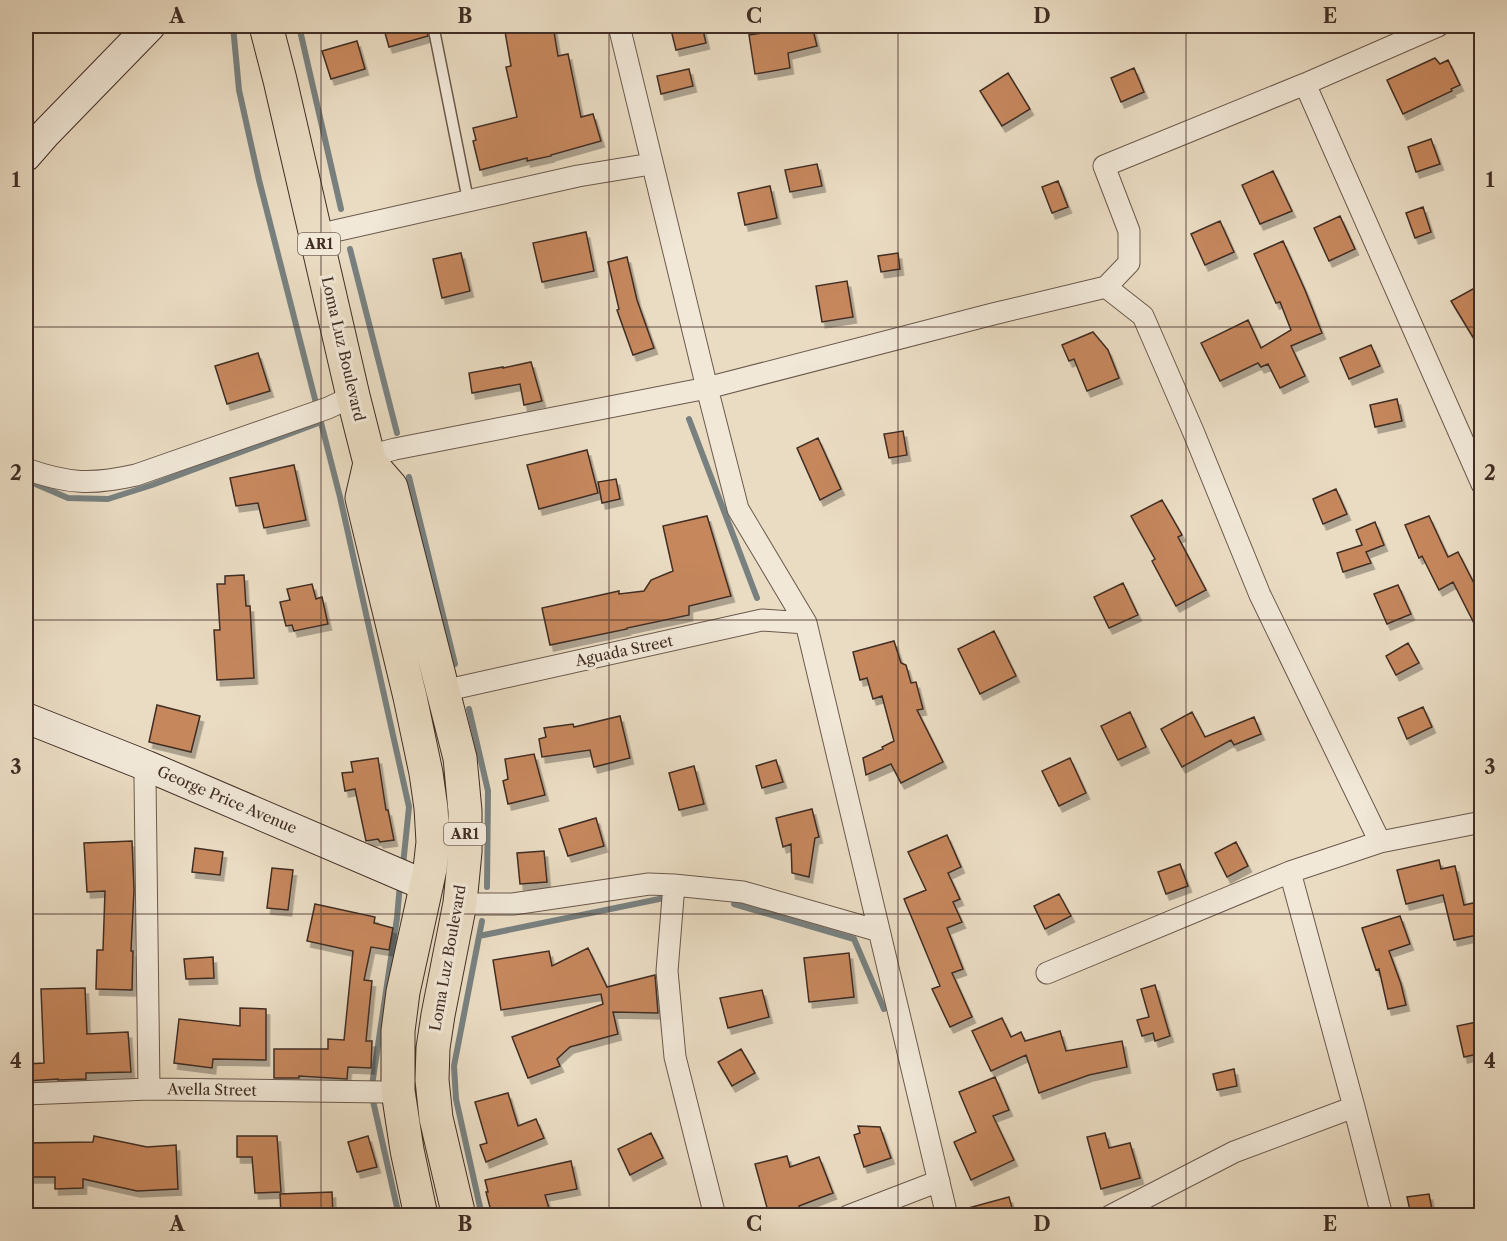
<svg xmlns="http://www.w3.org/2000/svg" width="1507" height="1241" font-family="'Libre Caslon Text',serif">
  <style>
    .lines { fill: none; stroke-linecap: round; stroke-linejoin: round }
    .stream { stroke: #788180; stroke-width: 6 }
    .building { fill: #c6875d; stroke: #412d24; stroke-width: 1.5; filter: url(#shadow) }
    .lane-casing { stroke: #6b594c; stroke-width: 13 }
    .street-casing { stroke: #6b594c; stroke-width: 23 }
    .secondary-casing { stroke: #412d24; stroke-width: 32 }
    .highway-casing { stroke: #412d24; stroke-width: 35 }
    .lane { stroke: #f1e8d8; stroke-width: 10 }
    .street { stroke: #f1e8d8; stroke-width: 21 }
    .secondary { stroke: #f1e8d8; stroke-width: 30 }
    .highway { stroke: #eadcc3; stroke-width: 33 }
    .grid { fill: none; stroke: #412d24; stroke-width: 1.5; stroke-opacity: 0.55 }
    .labels { text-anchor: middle; stroke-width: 6; stroke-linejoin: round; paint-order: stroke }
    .shield { fill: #f1e8d8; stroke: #76655a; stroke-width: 1.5 }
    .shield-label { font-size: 14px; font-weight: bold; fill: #412d24 }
    .street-label { font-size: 15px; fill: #412d24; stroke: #f1e8d8 }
    .neatline { fill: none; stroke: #412d24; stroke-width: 2 }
    .grid-label { font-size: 20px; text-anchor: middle; font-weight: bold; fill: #412d24 }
  </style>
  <defs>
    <filter id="shadow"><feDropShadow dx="3.5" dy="6" stdDeviation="0" flood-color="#0004"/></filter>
  </defs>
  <rect width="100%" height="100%" fill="#eadcc3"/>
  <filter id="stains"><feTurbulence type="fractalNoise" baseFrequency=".00333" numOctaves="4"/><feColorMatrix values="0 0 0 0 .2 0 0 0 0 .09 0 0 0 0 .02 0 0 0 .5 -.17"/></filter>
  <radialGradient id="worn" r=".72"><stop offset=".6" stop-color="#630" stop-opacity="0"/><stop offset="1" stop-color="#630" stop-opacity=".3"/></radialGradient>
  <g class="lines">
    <path class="stream" d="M233,26L239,90L259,180L340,497L409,807L403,865
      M299,26L341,209
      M350,249L397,433
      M689,419L757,598
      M409,477L455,664
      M26,480L68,498L108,499L152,485L321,422
      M469,709L488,791L487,887
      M734,904L854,939L884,1009
      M482,921L454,1066L456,1099L482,1216
      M479,936L669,897
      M399,1216L371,1092L397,918L400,884"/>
  </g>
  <path class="building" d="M383,26H428L427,31L428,36L389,47Z
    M504,26H553L558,56L568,54L581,117L593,114L601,141L551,155V156L527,161V158L480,170L473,141L476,140L473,128L517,117L506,67L511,66Z
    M670,26H702L706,43L676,50Z
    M790,26H812L817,46L788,53L790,68L755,74L749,35L791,29Z
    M357,41L365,69L331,79L322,51Z
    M1435,58L1440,64L1448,60L1460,85L1451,89L1452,91L1403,114L1387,80Z
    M1134,68L1144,92L1121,102L1111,78Z
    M689,69L693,86L661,94L657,76Z
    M1008,73L1030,109L1002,126L980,91Z
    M1431,139L1440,164L1416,172L1408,147Z
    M817,164L822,186L790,192L785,170Z
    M1273,171L1292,211L1260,224L1242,185Z
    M1058,181L1068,207L1052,213L1042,187Z
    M770,186L777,218L745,225L738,193Z
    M1423,207L1431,232L1415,238L1406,213Z
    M1340,216L1355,249L1329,261L1314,228Z
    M1220,221L1234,252L1205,265L1191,234Z
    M586,232L594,271L542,282L533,243Z
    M1283,241L1305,290L1322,333L1291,346L1305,376L1280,388L1268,364L1261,367L1258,363L1220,381L1201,343L1248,320L1261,348L1291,330L1280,302L1276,303L1254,254Z
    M461,253L470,291L442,298L433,259Z
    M898,253L900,269L881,272L878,256Z
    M627,257L637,300L654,348L633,355L617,310L619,309L608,262Z
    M847,281L853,317L822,322L816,286Z
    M1482,284V352L1451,301Z
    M1093,332L1108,350L1119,378L1087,391L1074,359L1069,361L1062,345Z
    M1371,345L1380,366L1349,379L1340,358Z
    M258,353L270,391L227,404L215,366Z
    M531,362L542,401L524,405L520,384L472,393L469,373L503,367V368Z
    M1397,399L1402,421L1375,427L1370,405Z
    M903,431L907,455L889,458L884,434Z
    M818,438L841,489L820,500L797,448Z
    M587,450L598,493L539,509L527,465Z
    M294,465L306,520L264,528L258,503L236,506L230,478Z
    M616,479L620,499L602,503L598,482Z
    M1336,489L1347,514L1323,524L1313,499Z
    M1162,500L1182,535L1178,537L1206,590L1176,606L1152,561L1155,559L1131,516Z
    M707,516L731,596L689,606V615L627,628V629L550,645L542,608L619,591V594L644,591L651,580L673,571L663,526Z
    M1429,516L1448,557L1458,552L1482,599V639L1453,582L1439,590L1422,556L1419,558L1405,525Z
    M1375,522L1384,545L1366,552L1371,563L1343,572L1337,553L1362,545L1356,530Z
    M244,575L246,606H250L254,678L217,680L214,630H220L217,584H225V576Z
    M1123,583L1138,615L1109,628L1094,597Z
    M312,584L316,599L322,597L328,624L294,631L292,625L286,626L280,602L290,600L287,589Z
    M1398,585L1411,614L1387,624L1374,594Z
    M994,631L1016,676L980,694L958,649Z
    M894,641L901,663L906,665L911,683L916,682L923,709L917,710L943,762L901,783L891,764L866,775L863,758L883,749L882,747L894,741L882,696L873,699L867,678L860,680L853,652Z
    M1408,643L1419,663L1396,675L1386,656Z
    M157,705L200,716L191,752L149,742Z
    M1423,707L1432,727L1407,739L1398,718Z
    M1130,712L1146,747L1118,760L1101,726Z
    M1192,712L1205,737L1254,717L1261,734L1234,745L1231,740L1182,767L1161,729Z
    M620,716L630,758L594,767L590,750L542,757L539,739L546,737L544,728L573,724L574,727Z
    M534,754L545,795L508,804L503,781L508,779L505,759Z
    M378,758L386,810H388L394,840L380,842L378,839L366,841L355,789L345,791L342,773L353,772L351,762Z
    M1070,758L1086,793L1059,806L1042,771Z
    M776,760L783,782L762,788L756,766Z
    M694,766L704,804L679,810L669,773Z
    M812,809L819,837L815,838L809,877L792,873L791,844L783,847L776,818Z
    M596,818L604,846L568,856L559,829Z
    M947,835L961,867L948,873L960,899L953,902L962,922L947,928L963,969L952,973L972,1017L950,1027L932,989L940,986L904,899L926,890L908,852Z
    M132,841L134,890L131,951H133L132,990L96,989L97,950H103L105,891L87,892L84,843Z
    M1236,842L1248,866L1227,877L1215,853Z
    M195,848L223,852L220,875L192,872Z
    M544,851L547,882L520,884L517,853Z
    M1439,860L1441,869L1455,866L1464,905L1482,901V934L1454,940L1443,895L1406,904L1397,870Z
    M1180,864L1188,886L1166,894L1158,872Z
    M272,868L293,870L288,910L267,908Z
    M1059,894L1071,916L1045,929L1034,906Z
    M315,904L375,917L374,923L393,928L389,950L371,947L364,980L372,981L366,1041H372L371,1068L348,1067L347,1079L299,1076V1078H274V1049H328V1039L344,1040L353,951L307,941Z
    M1400,916L1410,944L1389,951L1401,984L1406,1005L1388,1009L1379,969L1376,970L1362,928Z
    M588,948L607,987L655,975L658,1013L613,1012L618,1034L570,1047L557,1059L560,1066L528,1078L512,1037L603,1004L601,994L501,1010L493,960L549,951L552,966Z
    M849,953L854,997L809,1002L804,958Z
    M213,957L214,978L186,979L184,959Z
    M1155,985L1170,1036L1155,1041L1153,1033L1142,1036L1137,1020L1149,1017L1141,989Z
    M85,988L87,1034L128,1032L131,1072L86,1073V1079L58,1080V1079L26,1081V1064L44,1063L41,989Z
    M762,990L769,1017L728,1028L720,998Z
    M240,1008L266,1009V1060L213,1059L212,1068L174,1063L179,1019L240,1026Z
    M1002,1018L1011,1037L1021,1032L1025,1041L1060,1031L1066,1051L1122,1041L1127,1067L1089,1075L1039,1093L1026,1055L991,1071L972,1031Z
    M1482,1021V1053L1464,1057L1457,1026Z
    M741,1049L755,1073L732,1086L718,1062Z
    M1234,1069L1237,1086L1217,1090L1213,1074Z
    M995,1077L1009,1110L993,1116L1014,1160L971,1180L954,1142L976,1132L959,1092Z
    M508,1093L518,1126L536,1119L544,1138L486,1162L480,1145L487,1143L475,1102Z
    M858,1126L880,1127L891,1158L864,1167L854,1135L860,1133Z
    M651,1133L663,1158L630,1175L618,1149Z
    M1105,1133L1109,1148L1130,1143L1140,1178L1101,1189L1087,1137Z
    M94,1136L147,1147L176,1145L178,1189L137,1191L83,1179V1188L55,1189V1177H26V1143L93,1142Z
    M237,1136H277L281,1192L255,1193L252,1157H237Z
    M368,1136L377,1167L357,1172L348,1142Z
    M787,1156L790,1167L819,1157L833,1193L799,1206L800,1210L776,1215H769L755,1164Z
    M571,1161L577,1189L545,1195L551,1215H492L486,1192H488L485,1180Z
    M332,1192L333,1215H281L280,1194Z
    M1429,1194L1433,1215H1411L1407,1197Z
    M1009,1197L1014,1215H962L961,1210Z"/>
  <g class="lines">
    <defs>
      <path id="lane" d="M434,30L468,200"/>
      <path id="street" d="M619,26L707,388L738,509L806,623L947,1216
        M1305,84L1482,484
        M317,235L578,176L651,164
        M1106,287L1143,316L1193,431L1260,595L1380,842
        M369,456L395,449L707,388L993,314L1106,287L1129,263V231L1104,166L1305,84L1438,26
        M26,469C68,484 92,485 136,475L328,408L353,396
        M443,691L762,620L806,623
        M147,766L145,779L149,1089
        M1290,872L1354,1107L1382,1216
        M674,885L667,971L675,1057L715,1216
        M460,903L473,904H513L649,884L674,885L743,892L879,931
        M1047,973L1290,872L1380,842L1482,822
        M26,1094L149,1089L384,1092L398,1091
        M848,1216L939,1181
        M1110,1216L1234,1152L1354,1107"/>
      <path id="secondary" d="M26,156L46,133L150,26
        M26,718L147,766L427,886"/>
      <path id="highway" d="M266,26L280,80L353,396L370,463L362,498L410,697L426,773L431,808L433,842L430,869L403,992L398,1031V1091L407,1150L421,1216
        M370,463L391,487L460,758L465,811V852L460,903L438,1015L433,1048L432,1080L436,1118L459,1216"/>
    </defs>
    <use href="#lane" class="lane-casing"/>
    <use href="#street" class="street-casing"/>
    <use href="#secondary" class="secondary-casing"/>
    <use href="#highway" class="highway-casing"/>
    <use href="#lane" class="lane"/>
    <use href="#street" class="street"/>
    <use href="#secondary" class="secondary"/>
    <use href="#highway" class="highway"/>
  </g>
  <path class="grid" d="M321,26V1216M609,26V1216M898,26V1216M1186,26V1216M26,327H1482M26,620H1482M26,914H1482"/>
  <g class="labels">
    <g class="shield">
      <rect x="298" y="233" width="42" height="22" rx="4.5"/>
      <rect x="444" y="823" width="42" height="22" rx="4.5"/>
    </g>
    <g class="shield-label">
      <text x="319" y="249">AR1</text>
      <text x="465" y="839">AR1</text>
    </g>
    <g class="street-label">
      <text transform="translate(343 349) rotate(77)" y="5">Loma Luz Boulevard</text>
      <text transform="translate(624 651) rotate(-12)" y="5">Aguada Street</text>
      <text transform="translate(227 800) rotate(23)" y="5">George Price Avenue</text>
      <text transform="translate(448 958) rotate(-80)" y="5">Loma Luz Boulevard</text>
      <text transform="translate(212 1090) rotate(1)" y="5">Avella Street</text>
    </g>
  </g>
  <rect width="1507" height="1241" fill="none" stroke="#eadcc3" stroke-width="66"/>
  <rect x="33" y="33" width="1441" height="1175" class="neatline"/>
  <g class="grid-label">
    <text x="177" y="23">A</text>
    <text x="465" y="23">B</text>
    <text x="754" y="23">C</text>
    <text x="1042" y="23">D</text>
    <text x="1330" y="23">E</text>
    <text x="16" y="187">1</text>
    <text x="1490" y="187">1</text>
    <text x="16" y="480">2</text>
    <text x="1490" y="480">2</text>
    <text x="16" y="774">3</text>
    <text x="1490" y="774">3</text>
    <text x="16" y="1068">4</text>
    <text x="1490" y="1068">4</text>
    <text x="177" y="1231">A</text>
    <text x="465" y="1231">B</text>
    <text x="754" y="1231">C</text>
    <text x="1042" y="1231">D</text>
    <text x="1330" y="1231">E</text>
  </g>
  <rect width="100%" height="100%" filter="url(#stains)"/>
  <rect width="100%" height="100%" fill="url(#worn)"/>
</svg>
